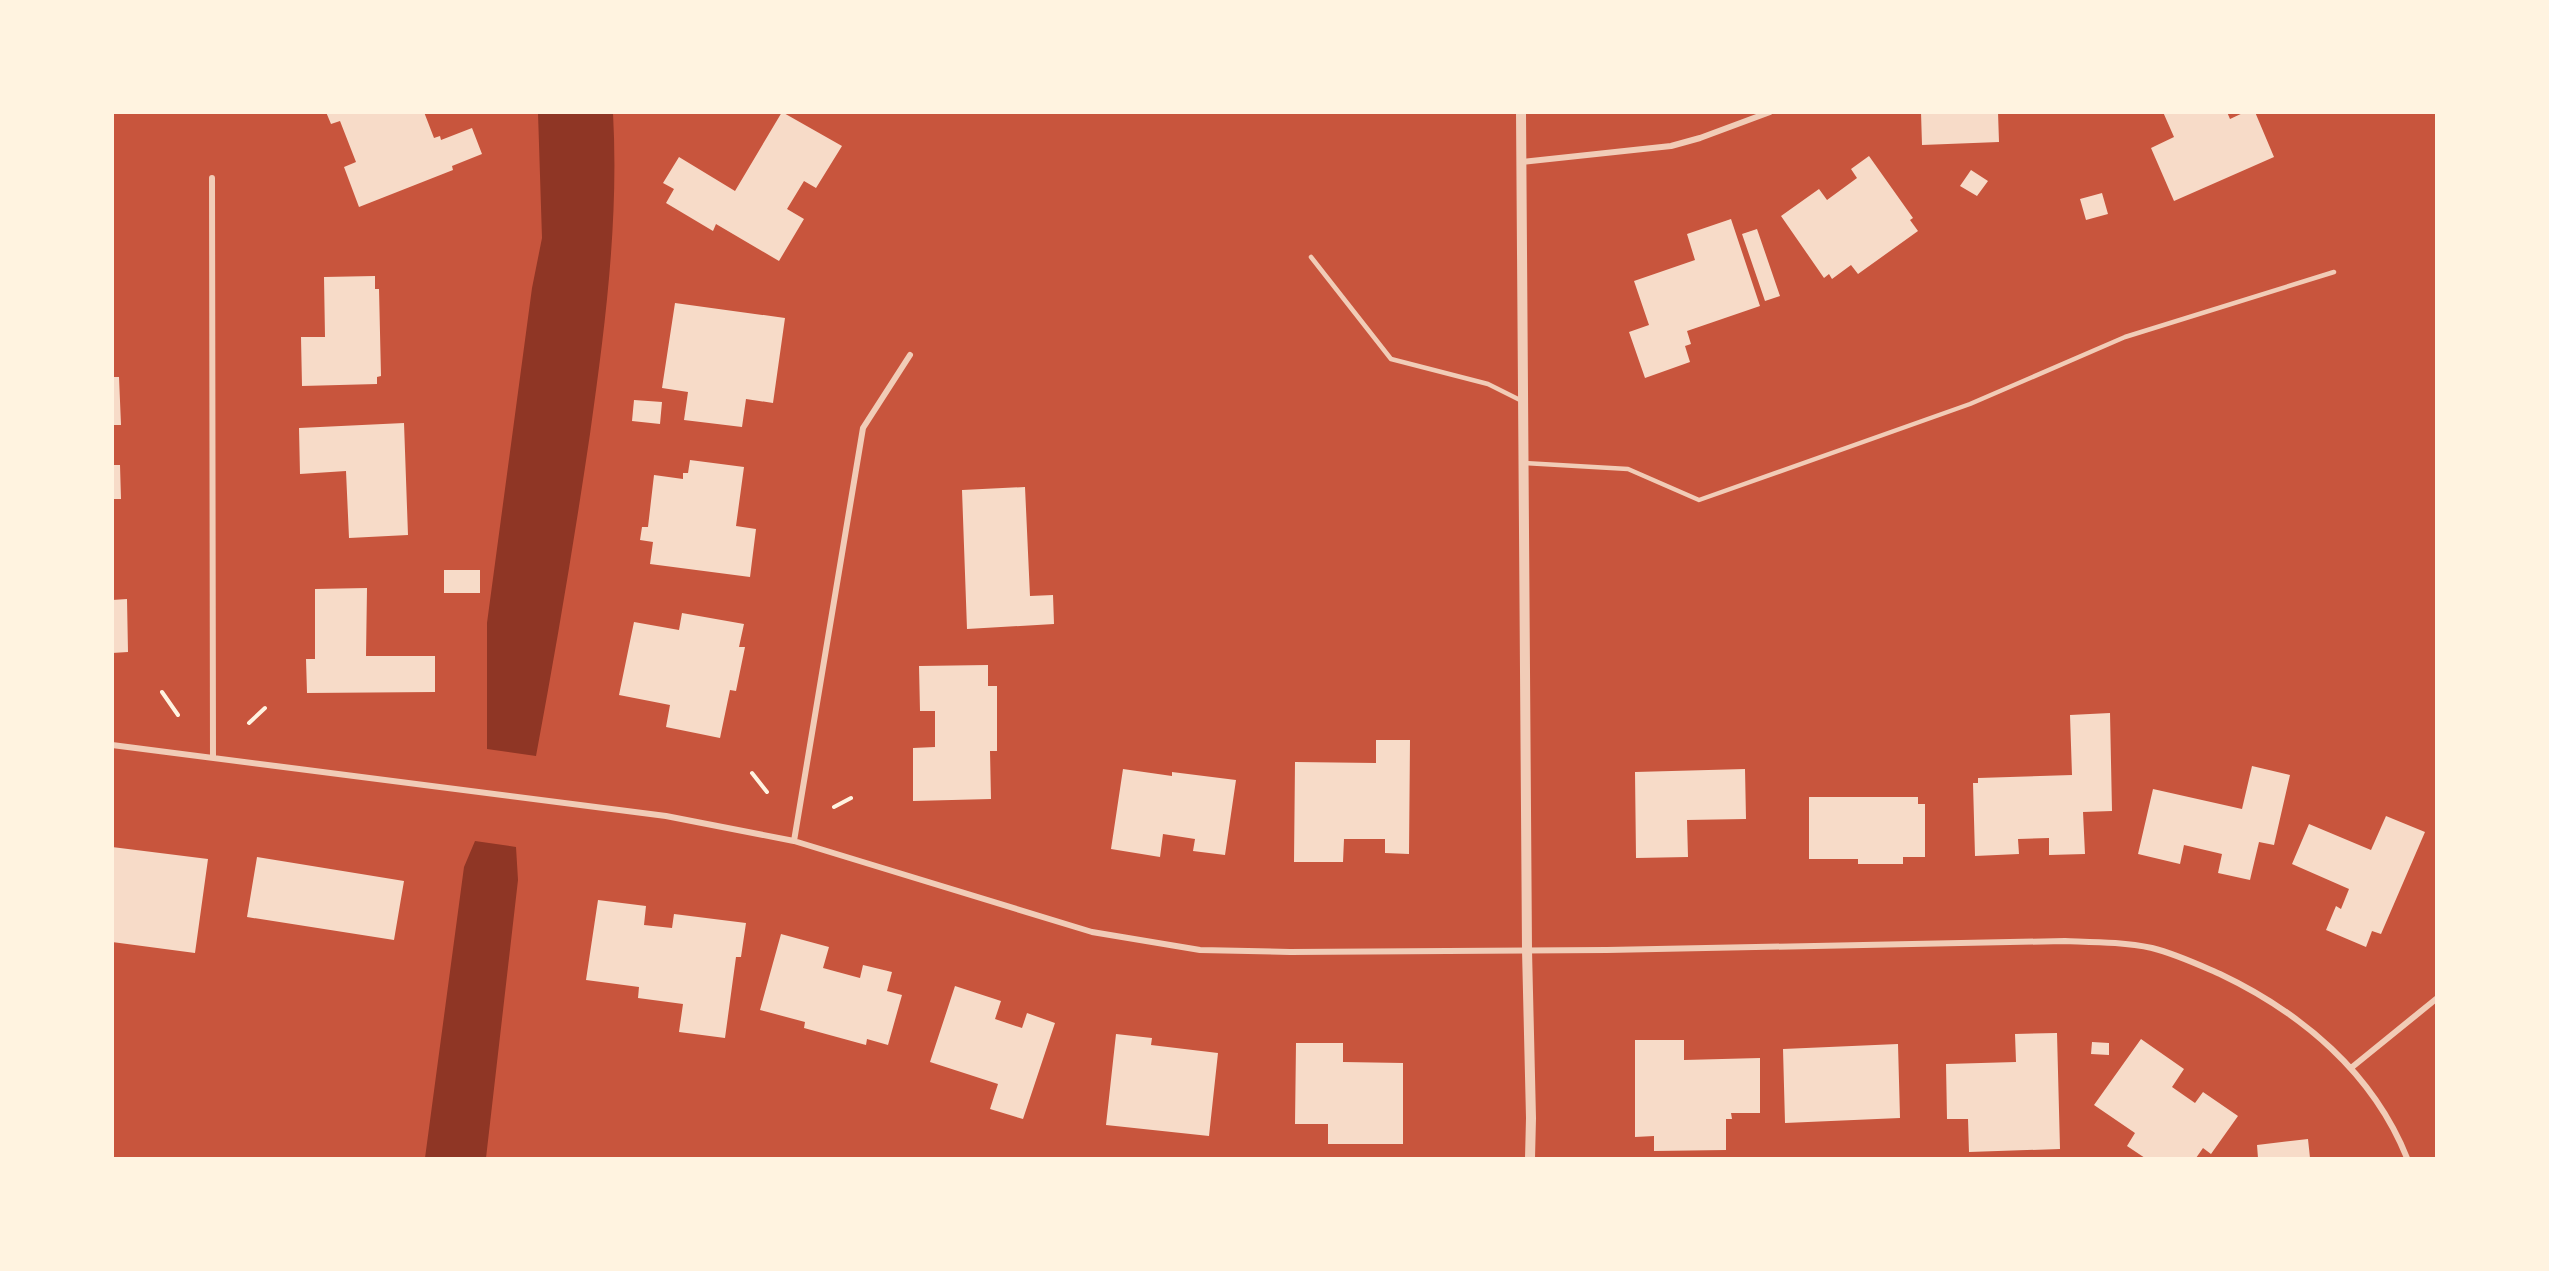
<svg xmlns="http://www.w3.org/2000/svg" width="2549" height="1271" font-family="'Noto Sans',sans-serif">
  <style>
    .water { fill: #8f3625 }
    .building { fill: #f7dbc8 }
    .lines { fill: none; stroke-linecap: round; stroke-linejoin: round }
    .path { stroke: #fff3e0; stroke-width: 4 }
    .service { stroke: #f1ccb7; stroke-width: 4.5 }
    .minor { stroke: #f1ccb7; stroke-width: 6 }
    .tertiary { stroke: #f1ccb7; stroke-width: 10 }
  </style>
  <rect width="100%" height="100%" fill="#c8553d"/>
  <path class="water" d="M538,113H613C619,221 605,327 590,434C574,542 556,649 536,756L487,749V623L532,288L542,238Z
    M475,841L516,847L518,880L486,1158H425L464,867Z"/>
  <path class="building" d="M326,112H424L434,138L440,136L441,140L472,128L482,154L452,166L453,170L359,207L344,167L356,162L340,121L331,124Z
    M782,112L842,146L816,188L804,181L787,209L804,219L779,261L716,224L713,231L666,203L674,189L663,183L679,157L735,191Z
    M1921,112H1998L1999,142L1922,145Z
    M2163,112H2227L2230,119L2245,112H2255L2274,157L2174,201L2151,148L2174,137Z
    M1869,156L1913,218L1910,220L1918,231L1858,274L1851,265L1832,279L1829,274L1824,278L1781,216L1819,189L1827,200L1857,178L1851,169Z
    M1971,170L1988,181L1977,196L1960,186Z
    M2102,193L2108,214L2086,220L2080,199Z
    M1731,219L1760,306L1687,331L1691,344L1685,346L1690,362L1645,378L1629,332L1649,325L1634,281L1695,260L1687,234Z
    M1757,229L1780,296L1765,301L1742,234Z
    M375,276V289H379L381,376L377,377V384L302,386L301,337H325L324,277Z
    M675,303L785,318L773,403L746,399L742,427L684,420L688,392L662,388Z
    M112,377H119L121,425H112Z
    M634,400L662,402L660,424L632,421Z
    M404,423L408,535L349,538L346,471L300,474L299,428Z
    M690,460L744,467L736,526L756,529L750,577L650,564L653,542L640,540L642,527H648L654,475L683,479V473H688Z
    M112,465H120L121,499H112Z
    M1025,487L1030,596L1053,595L1054,624L967,629L962,490Z
    M444,570H480V593H444Z
    M367,588L366,656H435V692L307,693L306,659H315V589Z
    M127,599L128,652L112,653V600Z
    M682,613L744,624L739,647H745L736,691L730,690L720,738L666,727L670,705L619,695L634,622L679,630Z
    M988,665V686H997V751H990L991,799L913,801V748L935,747V711H920L919,666Z
    M2110,713L2112,811L2083,812L2085,854L2049,855V838L2018,839L2019,854L1975,856L1973,783H1978V778L2072,775L2070,715Z
    M1376,740H1410L1409,854L1385,853V839H1344L1343,862H1294L1295,762L1376,763Z
    M2252,766L2290,775L2274,845L2259,842L2250,880L2218,873L2222,854L2184,845L2180,864L2138,854L2153,789L2242,809Z
    M1123,769L1172,776V772L1236,780L1225,855L1193,851L1195,839L1163,834L1160,857L1111,849Z
    M1745,769L1746,819L1687,820L1688,857L1636,858L1635,772Z
    M1809,797H1918V804H1925V857H1903V864H1858V859H1809Z
    M2386,816L2425,832L2381,934L2372,931L2366,947L2326,930L2336,906L2341,909L2349,889L2292,864L2309,824L2371,850Z
    M112,847L208,859L195,953L112,942Z
    M257,857L404,881L394,940L247,917Z
    M598,900L646,906L644,925L672,928L674,914L746,923L741,957H736L725,1038L679,1032L683,1004L638,998L639,987L586,980Z
    M781,934L829,947L823,968L860,978L863,965L892,972L887,991L902,995L888,1045L867,1039L866,1045L804,1028L805,1022L760,1010Z
    M955,986L1001,1001L995,1019L1022,1028L1027,1013L1055,1023L1023,1119L990,1109L998,1084L930,1062Z
    M2057,1033L2060,1149L1969,1152L1968,1119H1947L1946,1064L2016,1062L2015,1034Z
    M1116,1034L1152,1038L1151,1045L1218,1053L1209,1136L1106,1125Z
    M2141,1039L2184,1069L2172,1087L2195,1103L2203,1092L2238,1116L2211,1154L2203,1148L2196,1158H2145L2127,1146L2135,1133L2094,1105Z
    M1635,1040H1684V1060L1760,1058V1113H1731L1732,1119H1726V1150L1654,1151V1136L1635,1137Z
    M2092,1042L2109,1043V1055L2091,1054Z
    M1296,1043H1343V1062L1403,1063V1144H1328V1124H1295Z
    M1898,1044L1900,1118L1785,1123L1783,1049Z
    M2308,1139L2310,1158H2258L2257,1145Z"/>
  <g class="lines">
    <path class="path" d="M162,692L178,715
      M249,723L265,708
      M752,773L767,792
      M834,807L851,798"/>
    <path class="service" d="M1311,257L1391,359L1488,384L1522,401
      M1524,463L1628,469L1699,500L1970,404L2125,337L2334,272"/>
    <path class="minor" d="M1522,162L1671,146L1700,138L1770,112
      M212,178L213,758
      M112,745L666,816L794,841L1092,932L1200,950L1290,952L1607,950L2065,941C2094,942 2124,942 2152,948C2176,954 2197,964 2220,974C2302,1013 2373,1073 2407,1158
      M794,841L863,428L910,355
      M2351,1068L2436,999"/>
    <path class="tertiary" d="M1521,112L1527,950L1531,1118L1530,1158"/>
  </g>
  <rect width="2549" height="1271" fill="none" stroke="#fff3e0" stroke-width="228"/>
</svg>
